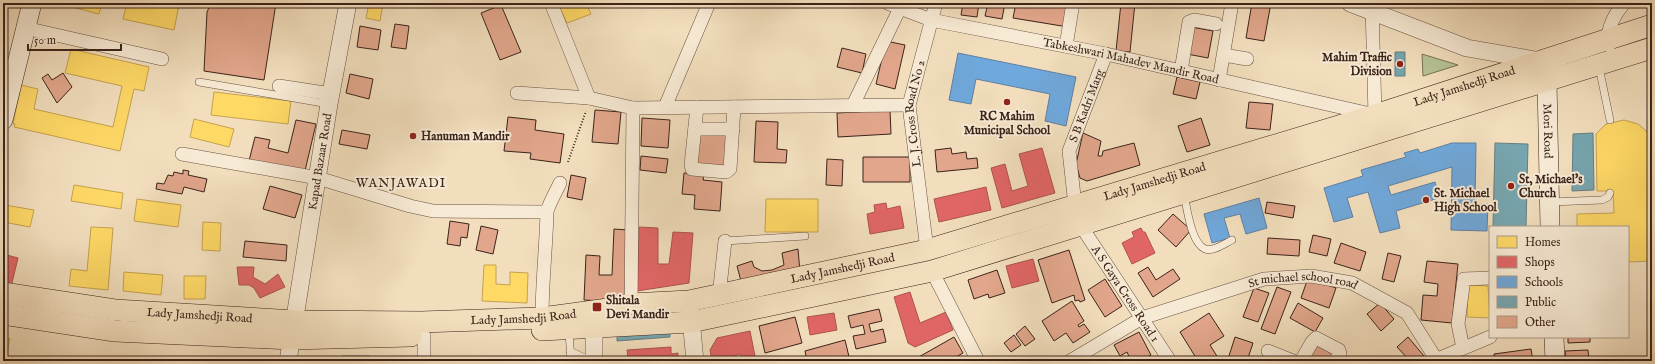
<svg xmlns="http://www.w3.org/2000/svg" width="1655" height="364" font-family="'IM FELL English',serif">
  <style>
    .green { fill: #b6c295; stroke: #787258 }
    .homes { fill: #ffd966; stroke: #c4a24f }
    .shops { fill: #e06666; stroke: #ae524f }
    .schools { fill: #6fa8dc; stroke: #5f80a2 }
    .public { fill: #76a5af; stroke: #647e82 }
    .building { fill: #e1a68b; stroke: #3b231a }
    .lines { fill: none; stroke-linecap: round; stroke-linejoin: round }
    .service-casing { stroke: #695243; stroke-width: 8 }
    .minor-casing { stroke: #695243; stroke-width: 14 }
    .tertiary-casing { stroke: #695243; stroke-width: 18 }
    .secondary-casing { stroke: #3b231a; stroke-width: 20 }
    .primary-casing { stroke: #3b231a; stroke-width: 22 }
    .path { stroke: #3b231a; stroke-width: 2; stroke-dasharray: 1 2; stroke-linecap: butt }
    .service { stroke: #f7ead4; stroke-width: 7 }
    .minor { stroke: #f7ead4; stroke-width: 13 }
    .tertiary { stroke: #f7ead4; stroke-width: 17 }
    .secondary { stroke: #f7ead4; stroke-width: 19 }
    .primary { stroke: #f2debd; stroke-width: 21 }
    .poi-dot { fill: #8f2418; stroke: #f7ead4; stroke-width: 1.5 }
    .labels { text-anchor: middle; stroke-width: 4; stroke-linejoin: round; paint-order: stroke }
    .poi-label { font-size: 12px; font-weight: bold; fill: #3b231a; stroke: #f7ead4; text-anchor: start }
    .street-label { font-size: 12px; fill: #3b231a; stroke: #f7ead4 }
    .neighbourhood-label { font-size: 13px; letter-spacing: 1px; fill: #3b231a; stroke: #f7ead4 }
  </style>
  <rect width="100%" height="100%" fill="#f2debd"/>
  <filter id="stains"><feTurbulence type="fractalNoise" baseFrequency=".005" numOctaves="4"/><feColorMatrix values="0 0 0 0 .2 0 0 0 0 .09 0 0 0 0 .02 0 0 0 .5 -.17"/></filter>
  <radialGradient id="worn" r=".72"><stop offset=".6" stop-color="#630" stop-opacity="0"/><stop offset="1" stop-color="#630" stop-opacity=".3"/></radialGradient>
  <path class="green" d="M1422,54L1458,65L1423,76Z"/>
  <path class="homes" d="M56,3H102L99,14Z
    M127,3H146L167,8L168,3L179,5L174,30L123,19Z
    M369,3H383L380,21L366,18Z
    M557,3H586L591,14L567,23Z
    M71,49L149,67L144,91L134,89L120,151L14,127L15,124H13L21,85L38,89L34,109L113,127L122,86L65,73Z
    M214,92L291,101L288,124L211,115Z
    M194,119L234,129L229,147L190,137Z
    M1624,120L1638,124L1652,136V261L1628,262V227H1577V214L1614,213L1613,191H1597L1596,134L1606,124Z
    M74,185L123,193L121,209L71,201Z
    M137,199L181,205L178,227L134,221Z
    M766,199H818V232H765Z
    M5,205L34,210L30,227L3,222Z
    M203,222L221,223L220,251L202,250Z
    M91,227L113,228L108,290L69,286L71,269L87,271Z
    M484,265H496V284L510,285V272L528,273L527,303L482,301Z
    M124,272L163,275L161,295L123,291Z
    M184,276H206L205,299H184Z
    M1468,285L1488,286L1490,318L1467,317Z
    M3,337L10,339L5,361H3Z"/>
  <path class="shops" d="M1042,148L1055,193L1002,208L991,168L1005,164L1012,191L1028,186L1019,154Z
    M986,187L991,210L939,222L934,199Z
    M886,203L887,209L900,206L904,228L870,234L867,214L875,212L874,205Z
    M639,227L658,228V264H669L673,232L693,233L689,283L637,291Z
    M1141,228L1143,232H1145L1155,253L1132,264L1122,243L1134,237L1132,232Z
    M3,254L18,258L11,287L3,285Z
    M1033,259L1039,281L1012,288L1006,266Z
    M237,267H254L253,277L265,284L278,274L285,287L260,298L254,288L249,285H239Z
    M910,292L920,323L946,312L953,330L915,347L908,343L894,297Z
    M834,313L837,330L810,335L807,317Z
    M750,331L756,361H742L740,354L731,357V361H712L710,350L717,338Z
    M671,347V354L678,353V361H622V358H628L627,350Z
    M239,357L267,361H238Z
    M427,357H454V361H427Z
    M547,358L548,361H507V359Z"/>
  <path class="schools" d="M958,53L1076,77L1066,126L1045,121L1050,94L976,79L971,104L949,100Z
    M1452,143H1476L1475,204H1488L1487,231L1451,230L1452,167L1388,186L1391,195L1435,182L1439,198L1396,211L1400,228L1380,233L1368,192L1347,198L1353,217L1334,222L1324,188L1363,176L1361,170L1406,157L1404,153L1418,149L1420,153Z
    M1259,198L1267,228L1246,234L1240,214L1224,218L1230,238L1212,243L1204,214Z"/>
  <path class="public" d="M1395,52H1405V76H1395Z
    M1593,133L1594,190L1572,191L1573,134Z
    M1495,143L1528,144L1526,227H1493Z
    M670,326V337L617,341V330Z
    M342,356H370V361H342Z"/>
  <path class="building" d="M211,3H276L264,80L204,71L207,12Z
    M963,3H979L977,17L961,15Z
    M988,3H1005L1002,19L985,16Z
    M1016,3L1071,5L1068,27L1013,18Z
    M1121,3H1135L1130,52L1116,51Z
    M1252,3H1271L1264,41L1246,38Z
    M501,5L521,52L500,60L481,13Z
    M395,24L409,26L406,49L391,47Z
    M360,26L381,30L378,50L357,47Z
    M1191,27L1213,31L1208,58L1187,54Z
    M886,41L905,45L895,89L876,84Z
    M842,48L866,54L862,73L837,67Z
    M63,73L72,87L57,103L42,78L48,74L52,80Z
    M350,74L373,79L369,99L346,93Z
    M1177,77L1200,82L1196,99L1173,94Z
    M1249,102L1273,104L1270,130L1246,128Z
    M595,110L621,112L618,144L592,142Z
    M890,110L891,134L838,137L837,113Z
    M508,117L536,120L535,130L564,134L560,163L530,159L531,153L504,151Z
    M642,118L670,120L668,148L641,146Z
    M1201,118L1210,145L1187,152L1178,126Z
    M296,120L316,124L304,175L249,161L255,137L270,140L268,148L288,153Z
    M756,121L778,122L777,149L787,150L786,163L754,162Z
    M342,130L370,135L367,149L339,144Z
    M699,133H728L725,166L695,164Z
    M1083,133L1101,141L1098,156H1102L1103,151L1134,143L1140,165L1087,181L1080,178L1076,164Z
    M951,148L952,154L966,152L967,159L977,158L978,168L937,172L935,150Z
    M641,156L668,159L666,173L640,170Z
    M863,157H910V182H863Z
    M827,159L843,160L842,186L826,185Z
    M183,170L189,171L188,175L207,179L204,192L184,187L182,194L156,189L157,183L164,184L168,175L173,176L174,172L183,174Z
    M684,173L704,175L703,180L722,182L720,211L694,209L695,195L682,194Z
    M571,175L586,178L582,200L567,197Z
    M270,186L302,195L295,218L263,209Z
    M1267,202L1295,206L1293,218L1265,213Z
    M1173,214L1191,230L1176,247L1158,230Z
    M450,221L469,224L467,238L461,237L460,246L447,244Z
    M481,226L498,230L493,254L476,250Z
    M614,229L628,230L624,302L584,300L586,255L600,256L599,275H612Z
    M1313,235L1331,239L1327,256L1309,252Z
    M1268,238L1300,240L1299,256L1267,254Z
    M245,241L287,245L286,261L243,257Z
    M1341,243L1366,252L1360,271L1334,263Z
    M798,249L800,272L742,285L737,266L752,261L754,267L762,271L772,270L784,265L782,253Z
    M1069,250L1085,300L1080,302L1079,300L1075,301L1074,295L1052,303L1038,260Z
    M1388,253L1401,256L1394,282L1382,279Z
    M1427,261L1458,264L1452,323L1421,320L1423,295L1437,296L1438,284L1424,282Z
    M1148,267L1156,280L1173,269L1180,279L1153,297L1138,273Z
    M997,270L1005,293L989,298L988,294L974,299L968,280Z
    M1308,278L1336,288L1329,308L1301,298Z
    M1105,279L1122,306L1105,317L1088,290Z
    M1277,287L1291,292L1275,334L1261,329Z
    M1254,288L1269,293L1258,322L1243,317Z
    M1072,301L1084,321L1078,325L1079,327L1084,324L1090,332L1073,343L1066,333L1054,341L1042,321Z
    M1298,303L1323,318L1315,332L1290,318Z
    M1380,303L1394,319L1381,331L1367,314Z
    M879,309L882,321L869,324L871,332L883,329L886,342L856,349L853,336L865,334L863,325L851,328L848,316Z
    M1209,313L1224,336L1210,345L1220,361H1198L1180,332Z
    M795,317L802,343L765,353L759,326Z
    M1025,326L1035,339L1025,346L1016,334Z
    M1139,332L1151,355L1139,361H1131L1127,352L1120,356L1114,345Z
    M1014,335L1021,345L1011,352L1004,343Z
    M954,337L963,353L949,361H919L917,358Z
    M1235,337L1253,343L1247,361L1228,359Z
    M1408,337L1424,356L1418,361H1410L1397,347Z
    M1568,337H1590V342L1568,343Z
    M845,340L850,361H807L805,351Z
    M1314,344L1337,356L1333,361H1308Z
    M1531,349L1533,361H1495L1494,354Z
    M1588,350L1589,361H1566L1565,351Z
    M493,357V361H463V359Z
    M377,358L417,359V361H377Z"/>
  <g class="lines">
    <defs>
      <path id="service" d="M1599,67L1610,120
        M199,82L329,104
        M1184,194C1187,208 1191,243 1205,249C1213,252 1224,244 1232,240
        M1550,202L1602,200L1608,197L1610,193
        M725,241L805,236
        M569,331L571,361
        M570,351L591,361"/>
      <g id="minor">
        <path d="M551,3L589,98L633,108L909,105"/>
        <path id="s1" d="M887,3L931,20L1106,54L1375,115L1372,5"/>
        <path d="M25,28L162,59"/>
        <path d="M1609,45C1606,30 1614,15 1624,3"/>
        <path d="M1066,46L1073,3"/>
        <path d="M1224,55L1247,59"/>
        <path d="M1181,71L1189,22L1194,20L1216,24"/>
        <path d="M1219,80L1232,3"/>
        <path d="M279,86L331,94"/>
        <path d="M517,93L589,98"/>
        <path d="M853,105L900,8"/>
        <path d="M665,107L709,3"/>
        <path d="M697,107L691,165L692,169L726,172L730,169L734,107"/>
        <path d="M695,129H733"/>
        <path d="M182,154L318,178L410,206L433,211L546,212"/>
        <path id="s2" d="M1075,205L1069,151L1106,54"/>
        <path id="s3" d="M1081,226L1170,361"/>
        <path id="s4" d="M927,250L909,105L936,3"/>
        <path d="M932,271L978,361"/>
        <path d="M719,296L725,241"/>
        <path d="M631,304L633,108"/>
        <path d="M542,318C542,283 546,248 547,213C547,207 557,190 560,183"/>
        <path d="M1463,348L1458,324L1464,279L1490,278"/>
        <path d="M1268,351L1293,361"/>
        <path d="M424,361V336"/>
        <path id="s5" d="M1070,361L1142,318L1264,279L1311,276L1352,283L1407,313L1436,359"/>
        <path d="M1301,361L1312,342L1316,338L1339,350L1340,354L1335,361"/>
        <path d="M1433,361L1490,337"/>
      </g>
      <g id="tertiary">
        <path d="M1350,3L1467,48L1541,61"/>
        <path d="M690,309L695,361"/>
        <path id="s6" d="M288,361L329,104L348,3"/>
        <path d="M594,361V328"/>
      </g>
      <g id="secondary">
        <path id="s7" d="M1547,81L1550,227"/>
        <path d="M3,120L32,3"/>
        <path d="M1554,337L1555,361"/>
      </g>
      <g id="primary">
        <path id="s8" d="M3,293L115,310L295,321L421,322L542,318L601,310L631,304L689,301L927,250L1375,115L1652,25"/>
        <path d="M3,314L115,331L291,339L411,336"/>
        <path d="M542,330L691,322L932,271L1652,48"/>
      </g>
    </defs>
    <use href="#service" class="service-casing"/>
    <use href="#minor" class="minor-casing"/>
    <use href="#tertiary" class="tertiary-casing"/>
    <use href="#secondary" class="secondary-casing"/>
    <use href="#primary" class="primary-casing"/>
    <path class="path" d="M568,162L586,111"/>
    <use href="#service" class="service"/>
    <use href="#minor" class="minor"/>
    <use href="#tertiary" class="tertiary"/>
    <use href="#secondary" class="secondary"/>
    <use href="#primary" class="primary"/>
  </g>
  <g class="poi-dot">
    <circle cx="1400" cy="64" r="4"/>
    <circle cx="1007" cy="102" r="4"/>
    <circle cx="413" cy="136" r="4"/>
    <circle cx="1511" cy="186" r="4"/>
    <circle cx="1426" cy="200" r="4"/>
    <rect x="592" y="302" width="10" height="10" rx="2"/>
  </g>
  <g class="labels">
    <g class="poi-label">
      <text x="1392" y="61" text-anchor="end">Mahim Traffic<tspan x="1392" dy="14">Division</tspan></text>
      <text x="1007" y="120" text-anchor="middle">RC Mahim<tspan x="1007" dy="14">Municipal School</tspan></text>
      <text x="421" y="140">Hanuman Mandir</text>
      <text x="1519" y="183">St, Michael's<tspan x="1519" dy="14">Church</tspan></text>
      <text x="1434" y="197">St. Michael<tspan x="1434" dy="14">High School</tspan></text>
      <text x="606" y="304">Shitala<tspan x="606" dy="14">Devi Mandir</tspan></text>
    </g>
    <g class="street-label">
      <text dy="4" stroke="none"><textPath href="#s1" startOffset="251">Tabkeshwari Mahadev Mandir Road</textPath></text>
      <text dy="4" stroke="none"><textPath href="#s8" startOffset="1494">Lady Jamshedji Road</textPath></text>
      <text dy="4" stroke="none"><textPath href="#s2" startOffset="103">S B Kadri Marg</textPath></text>
      <text dy="4" stroke="none"><textPath href="#s4" startOffset="138">L. J. Cross Road No 2</textPath></text>
      <text dy="4" stroke="none"><textPath href="#s7" startOffset="50">Mori Road</textPath></text>
      <text dy="4" stroke="none"><textPath href="#s6" startOffset="202">Kapad Bazaar Road</textPath></text>
      <text dy="4" stroke="none"><textPath href="#s8" startOffset="1170">Lady Jamshedji Road</textPath></text>
      <text dy="4" stroke="none"><textPath href="#s8" startOffset="846">Lady Jamshedji Road</textPath></text>
      <text dy="4" stroke="none"><textPath href="#s5" startOffset="251">St michael school road</textPath></text>
      <text dy="4" stroke="none"><textPath href="#s3" startOffset="81">A S Gaya Cross Road 1</textPath></text>
      <text dy="4" stroke="none"><textPath href="#s8" startOffset="198">Lady Jamshedji Road</textPath></text>
      <text dy="4" stroke="none"><textPath href="#s8" startOffset="522">Lady Jamshedji Road</textPath></text>
    </g>
    <g class="neighbourhood-label">
      <text x="401" y="187">WANJAWADI</text>
    </g>
  </g>
  <rect width="1655" height="364" fill="none" stroke="#f2debd" stroke-width="16"/>
  <rect x="4" y="4" width="1647" height="356" fill="none" stroke="#3b231a" stroke-width="2"/>
  <rect x="8" y="8" width="1639" height="348" fill="none" stroke="#3b231a"/>
  <rect x="1489" y="226" width="140" height="112" fill="#f7ead4" stroke="#ac9a8a"/>
  <rect x="1497" y="236" width="20" height="12" fill="#ffd966" stroke="#ac9a8a"/>
  <text x="1525" y="246" font-size="12" fill="#3b231a">Homes</text>
  <rect x="1497" y="256" width="20" height="12" fill="#e06666" stroke="#ac9a8a"/>
  <text x="1525" y="266" font-size="12" fill="#3b231a">Shops</text>
  <rect x="1497" y="276" width="20" height="12" fill="#6fa8dc" stroke="#ac9a8a"/>
  <text x="1525" y="286" font-size="12" fill="#3b231a">Schools</text>
  <rect x="1497" y="296" width="20" height="12" fill="#76a5af" stroke="#ac9a8a"/>
  <text x="1525" y="306" font-size="12" fill="#3b231a">Public</text>
  <rect x="1497" y="316" width="20" height="12" fill="#e1a68b" stroke="#ac9a8a"/>
  <text x="1525" y="326" font-size="12" fill="#3b231a">Other</text>
  <path d="M28 44v6h93v-6" fill="none" stroke="#3b231a" stroke-width="2"/>
  <text x="34" y="44" font-size="12" fill="#3b231a" stroke="#f7ead4" stroke-width="3" paint-order="stroke">50 m</text>
  <rect width="100%" height="100%" filter="url(#stains)"/>
  <rect width="100%" height="100%" fill="url(#worn)"/>
</svg>
